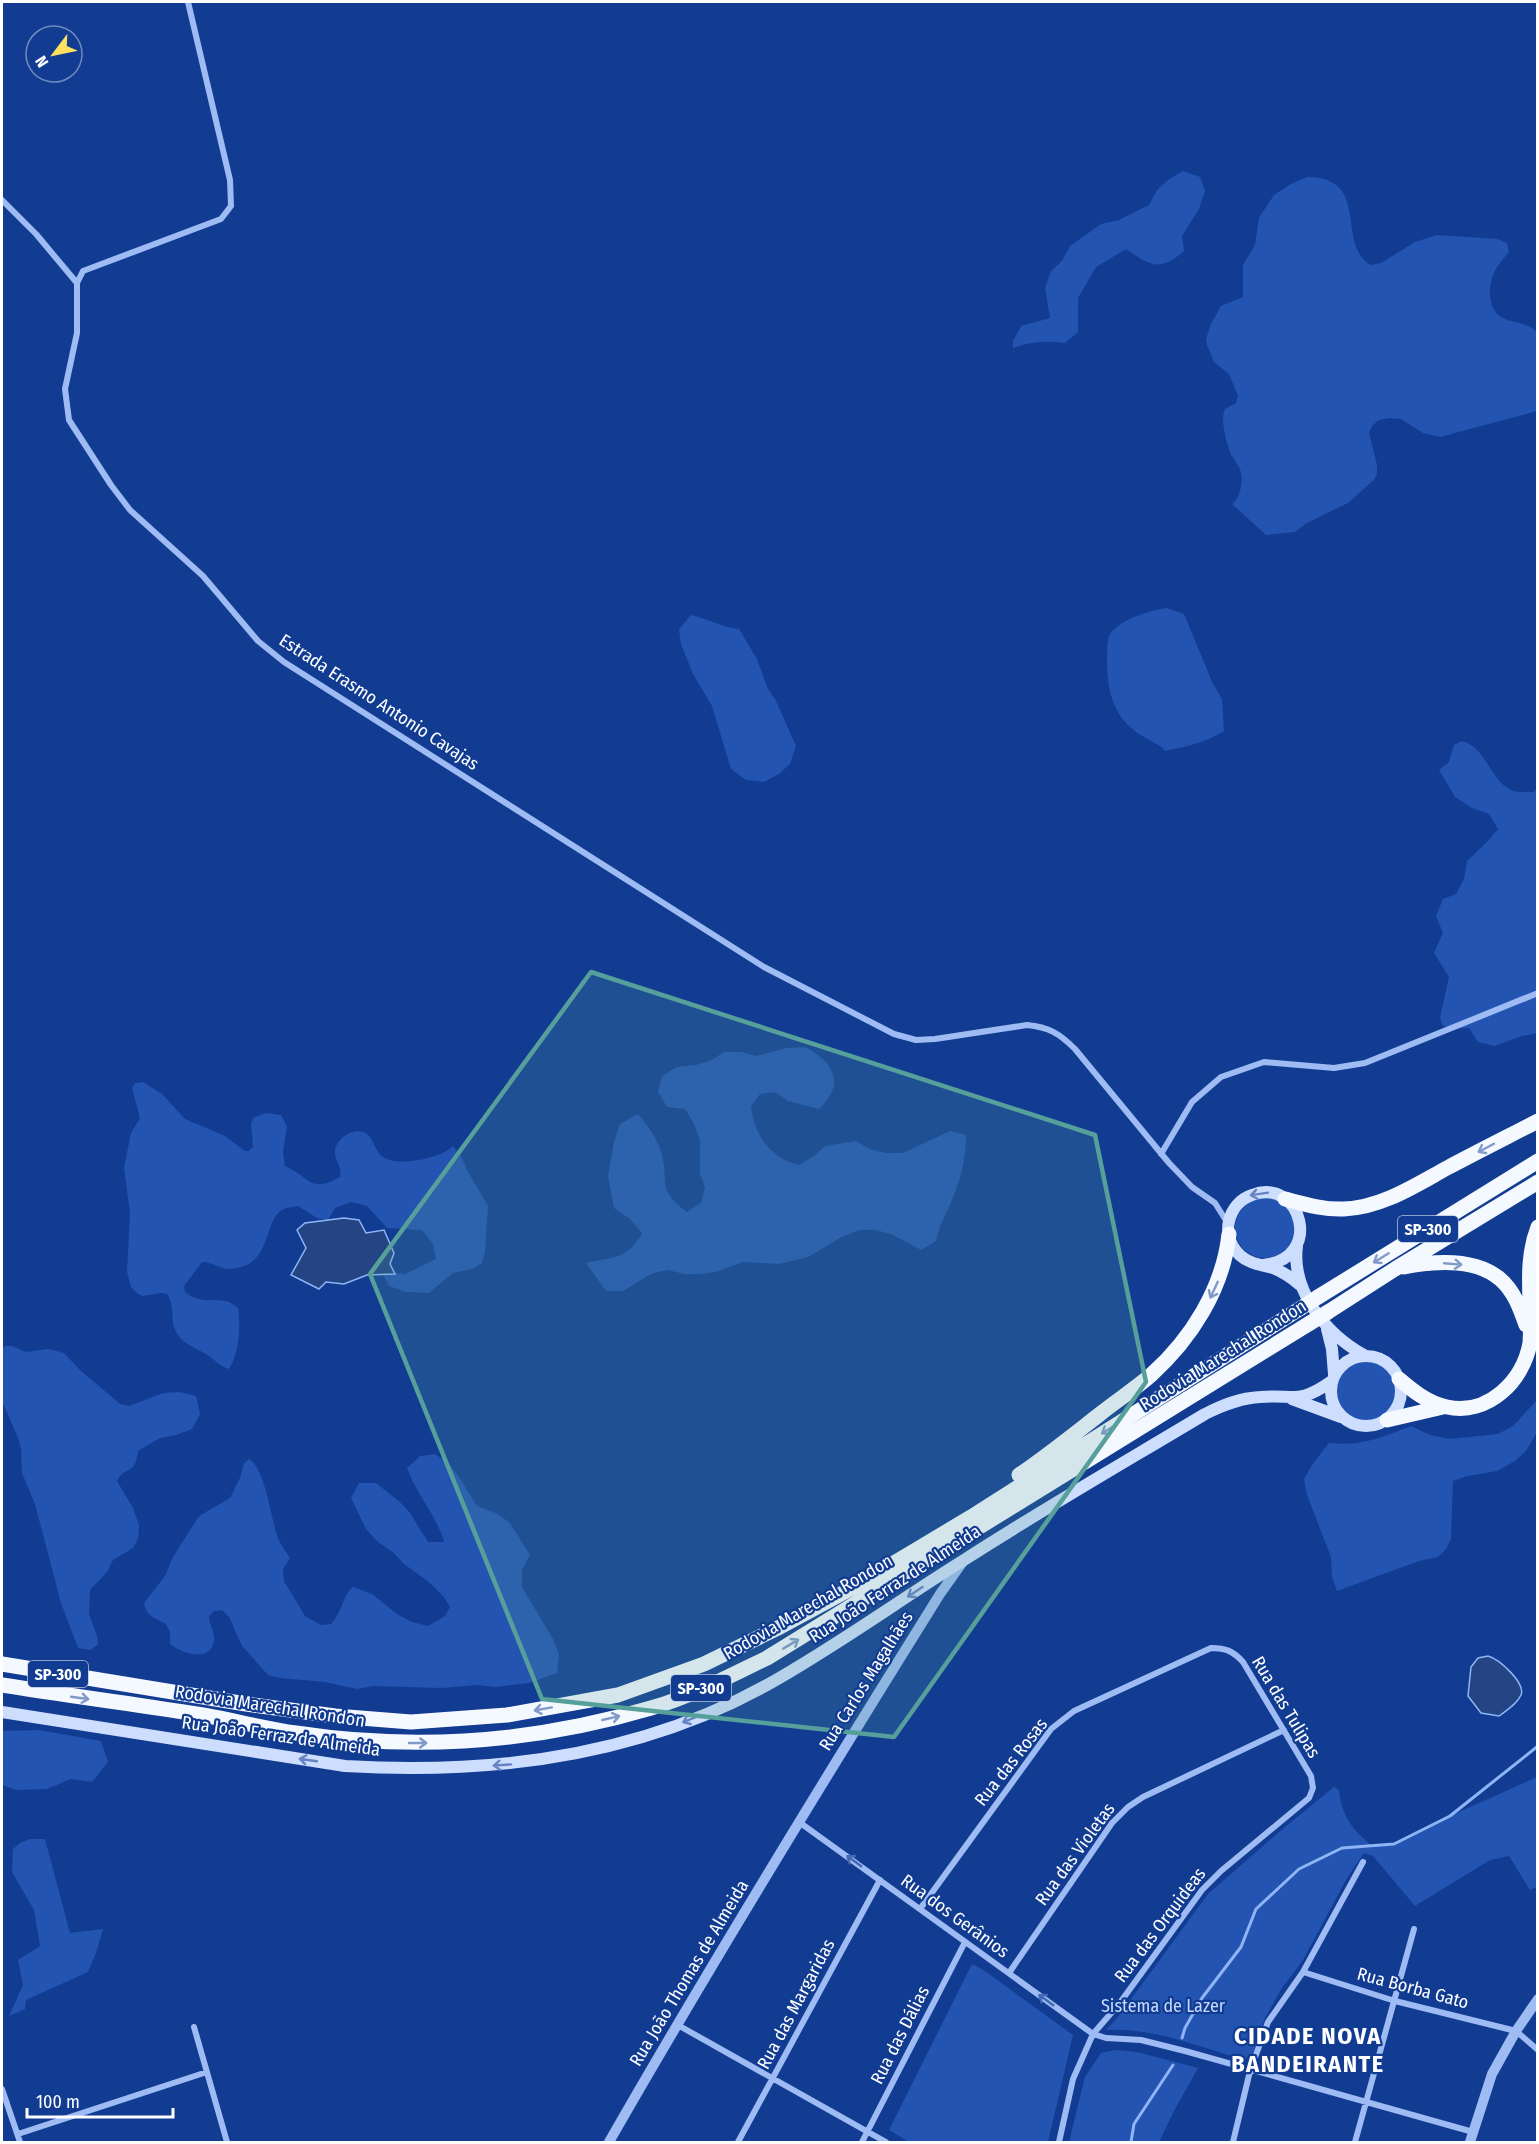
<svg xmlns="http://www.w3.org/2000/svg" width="1539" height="2144" font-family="'Fira Sans Condensed',sans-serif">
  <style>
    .green { fill: #2354b2 }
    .water { fill: #244484; stroke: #8fb5f6; stroke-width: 1.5 }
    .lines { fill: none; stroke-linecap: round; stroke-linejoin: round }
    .stream { stroke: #8fb5f6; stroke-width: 3 }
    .minor { stroke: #9ebbf3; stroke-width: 6 }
    .tertiary { stroke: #9ebbf3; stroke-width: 10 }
    .secondary { stroke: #cdddfd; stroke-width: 12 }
    .trunk { stroke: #f4f8ff; stroke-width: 15 }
    .trunk-bridge { stroke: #f4f8ff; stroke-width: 15 }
    .oneway { stroke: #829ac8 }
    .oneway2 { stroke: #6684c2 }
    .oneway3 { stroke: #4268b4 }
    .marked { fill: #579f9a; fill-opacity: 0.2; stroke: #579f9a; stroke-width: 4.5; stroke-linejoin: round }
    .labels { text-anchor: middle; stroke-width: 4.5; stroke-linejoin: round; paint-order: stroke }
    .shield { fill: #113c92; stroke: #b8c4de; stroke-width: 1.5 }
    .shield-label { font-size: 16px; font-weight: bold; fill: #fff }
    .street-label { font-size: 18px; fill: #fff; stroke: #113c92 }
    .park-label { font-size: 18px; fill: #c5d9fd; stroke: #113c92 }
    .district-label { font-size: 24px; font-weight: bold; letter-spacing: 1.5px; fill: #fff; stroke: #113c92 }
  </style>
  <rect width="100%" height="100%" fill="#113c92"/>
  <path class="green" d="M1183,171L1200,177L1205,191L1199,209L1182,236L1184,251C1160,272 1150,266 1126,249L1096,267L1078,298V332L1065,343C1046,341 1031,341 1013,348V341L1021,326L1050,318L1045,288L1051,271L1062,261L1070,246L1101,224L1119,220L1149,205L1157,190L1168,180Z
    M1307,177C1371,177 1336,243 1370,265L1381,263L1415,242L1437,235L1497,239L1507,243L1509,252C1505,257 1500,262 1497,267C1488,281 1485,309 1503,318C1515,324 1527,322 1537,332V411L1440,437L1423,433L1401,419L1389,418L1379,420L1372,426L1369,433L1377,465V474L1374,480L1348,503L1307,523L1295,532L1266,535L1232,504C1240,499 1243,482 1241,473C1240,466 1233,459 1230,452C1226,440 1220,420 1225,409L1236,403L1238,396L1229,374L1214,362L1207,345L1206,339L1211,324L1221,306L1243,297V265L1255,245L1259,218L1274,195L1291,184Z
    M1167,608L1184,614L1213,684L1222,699L1224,731C1205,743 1187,746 1165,751L1163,748C1153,741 1140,736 1131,728C1111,710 1107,685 1107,660C1107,653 1107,642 1109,636C1117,620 1151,610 1167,608Z
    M691,615C708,619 722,627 739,629L757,659L767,687L776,701L796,746L790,764L779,774L764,782L746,780L731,769L712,706L693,674L681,644L679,629Z
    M1462,741C1487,748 1489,779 1511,790C1517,793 1527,792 1534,792L1537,789V1033L1522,1036L1494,1046L1478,1042L1469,1028L1450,1029L1442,1025L1440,1017L1449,977L1434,953L1443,933L1436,916L1443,899L1456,894L1464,879L1467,861L1488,841L1498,829L1489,814L1472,808L1455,797L1439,770L1449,762L1454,745Z
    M805,1047C834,1062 846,1084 819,1109L788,1101L775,1092L760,1094L751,1106C755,1136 770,1158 799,1165L814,1156L825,1146L856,1141L870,1149L886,1153H903L950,1131L966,1135C966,1152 963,1170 957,1187C951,1206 940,1221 936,1241L921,1250L891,1234L875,1230H859L840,1238L808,1257L779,1264L743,1262L716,1272L701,1274H684L668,1270L653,1273L623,1291H606L586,1263C613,1257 627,1260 642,1233L630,1219L614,1208L608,1176L614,1142L620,1124L638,1114C648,1126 658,1139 662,1155C669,1185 657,1189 687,1212L701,1203L705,1187L700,1174V1140L694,1124L685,1109L667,1107L658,1092L662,1076L677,1067L696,1065L710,1061L724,1052H741L757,1056L786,1048Z
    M143,1082L162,1094L185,1119L225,1136L245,1151H249L253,1147L251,1124L253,1118L266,1113L281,1115L287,1126L283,1152L285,1166C310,1177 310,1194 340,1177C343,1167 334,1161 335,1151C337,1137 355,1126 367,1134C374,1139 375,1152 383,1157C398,1167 440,1159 453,1146L461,1156L468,1172L488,1206L485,1252L482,1263L472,1269L453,1273L429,1293L406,1292L389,1286L383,1274L386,1272L405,1274L436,1259L433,1244L422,1230L387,1228L367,1206L351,1202L335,1208L328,1220L317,1218L298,1206C294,1207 288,1207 284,1209C262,1218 275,1266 230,1269C220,1269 212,1262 202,1262L184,1286L185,1292C201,1304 208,1298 225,1301C229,1301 234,1305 238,1308C241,1326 239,1354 229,1369C221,1367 216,1361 209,1356C196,1347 180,1345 174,1327C171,1315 174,1305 167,1294L161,1293L142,1296L137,1293L131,1287L127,1272L130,1213L124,1168L131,1133L140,1118L132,1088L135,1083Z
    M1235 1228a30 30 0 1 1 60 0a30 30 0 1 1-60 0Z
    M6,1346H12L26,1352L48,1349L64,1353L80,1370L120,1404L129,1406L163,1393L180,1392L196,1396L200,1414L192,1429L176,1435L160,1438L138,1451C135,1477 125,1465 117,1481L133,1508L139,1525L138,1539L133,1548L113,1560L107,1572L90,1590L89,1614L97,1636L98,1644L91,1650L78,1648L61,1603L35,1504L22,1473L21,1449L18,1438L2,1401V1348Z
    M1336 1391a30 30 0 1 1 60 0a30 30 0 1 1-60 0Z
    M1537,1400V1432L1526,1451L1515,1461L1497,1471L1467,1476L1453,1481L1451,1539L1446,1549L1438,1557L1419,1561L1337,1591L1332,1577L1331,1557L1307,1495L1304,1479L1312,1465L1329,1443C1364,1446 1379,1438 1411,1426L1430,1435L1450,1439L1498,1434L1513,1426Z
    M435,1454L448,1463L459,1477L477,1506L498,1514L510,1523L530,1555L522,1570V1587L553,1639L559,1655L557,1673L529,1683L495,1687L477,1685L442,1688L373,1686L357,1689L325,1682L280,1678L268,1675L242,1646L229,1617L222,1610L214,1611L209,1616C209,1624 215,1633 214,1640C211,1664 181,1653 170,1644V1632L166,1624C155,1618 146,1616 144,1603L165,1576L173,1557L199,1516L230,1498L240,1478L244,1463L249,1459C266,1469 271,1520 278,1538C281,1545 286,1552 290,1558L283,1569L284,1581L305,1616L321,1625L331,1624C342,1613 343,1594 353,1587L372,1594L397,1614L412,1622L428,1626L445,1616L450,1607L444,1597L429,1582L404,1564L394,1553L378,1542L366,1529L351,1498L359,1483H376L400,1502L410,1513L428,1542H444C437,1516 416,1494 407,1468L420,1456Z
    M39,1730L101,1741L108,1762L92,1782L71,1779L47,1789L16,1790L2,1785V1731Z
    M1537,1777V1887L1530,1890L1509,1856L1490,1860L1415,1906L1373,1856L1364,1853L1347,1878L1303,1960L1282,1988L1265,2018L1253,2053L1244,2060C1200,2047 1152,2027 1106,2030L1118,2017L1208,1894L1285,1827L1334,1787L1339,1790C1342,1817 1352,1829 1372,1846L1394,1844L1450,1816Z
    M30,1839H45L70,1933L103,1929L96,1953L88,1972L26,2000L25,2009L9,2016L23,1985L18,1960L40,1946L34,1910L12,1872L13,1849L20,1843Z
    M972,1964L982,1969L1073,2035L1048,2142H909L889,2130Z
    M1115,2050L1137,2052L1198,2068L1174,2111L1159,2142H1069L1085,2077L1101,2053Z"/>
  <path class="water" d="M344,1218L359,1220L366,1233L384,1230L394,1253L390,1264L395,1274L367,1275L344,1284L326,1282L319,1289L291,1275L306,1248L297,1230L305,1223Z
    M1488,1656C1499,1659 1526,1683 1521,1695C1517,1704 1507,1710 1499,1716L1481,1713L1468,1696L1471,1667L1478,1658Z"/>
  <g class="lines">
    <path class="stream" d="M1182,2038L1185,2028L1202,1998L1241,1947L1256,1909L1299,1869L1342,1848L1394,1844L1450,1816L1538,1746
      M1131,2142L1134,2124L1173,2065"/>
    <path class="minor" d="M188,2L230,180L231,206L221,219L83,271L77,283V333L65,389L69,420L111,485L130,510L203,576L258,641L284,662L764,967L894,1034L916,1040L935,1039L1027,1025C1049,1027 1060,1034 1075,1049L1169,1163L1192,1187L1215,1203L1227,1222
      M2,200L36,234L77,283
      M1161,1154L1192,1102L1221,1077L1264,1062L1334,1068L1365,1063L1538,993
      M799,1822L1093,2034L1106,2038L1141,2040L1185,2051L1473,2132
      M920,1909L1051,1729L1074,1711L1211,1648C1226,1648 1233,1651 1243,1662L1311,1776L1313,1788L1309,1798L1221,1871L1202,1890L1119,2004L1093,2034L1073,2079L1059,2142
      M1303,1972L1395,2001L1516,2031L1538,2050
      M1009,1973L1112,1823L1128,1807L1143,1797L1284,1730
      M676,2024L886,2142
      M194,2027L227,2142
      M2,2089L20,2142
      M18,2134L207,2072
      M738,2142L880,1880
      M862,2142L965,1942
      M1233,2142L1250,2071L1268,2022L1303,1972L1363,1862
      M1355,2142L1414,1929"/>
    <path class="tertiary" d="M609,2142C715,1957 827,1775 940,1594L962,1563
      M1470,2142L1492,2074L1516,2031L1538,1999"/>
    <path class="secondary" d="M1297,1246C1291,1291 1326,1334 1364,1355
      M1263,1265C1325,1259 1301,1176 1252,1195C1240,1199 1232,1209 1229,1221C1225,1238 1235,1256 1251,1262C1258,1265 1266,1266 1273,1268C1283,1272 1292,1278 1300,1285
      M1327,1329L1332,1349L1334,1374
      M1331 1391a35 35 0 1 1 70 0a35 35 0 1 1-70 0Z
      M1292,1399L1341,1417
      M2,1712L345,1766C490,1775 637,1757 767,1685C835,1647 898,1601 964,1560C1043,1509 1125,1462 1205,1414C1223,1405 1240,1398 1260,1397C1295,1394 1298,1405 1332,1381"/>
    <path class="trunk" d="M1285,1199C1304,1204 1324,1210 1344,1209C1381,1208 1416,1185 1447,1168C1477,1152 1507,1137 1538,1121
      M1404,1267C1434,1261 1475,1258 1500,1279C1514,1291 1520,1308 1526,1325
      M1318,1297L1538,1161
      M1328,1312L1395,1269L1538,1182
      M1399,1379C1413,1391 1428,1403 1447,1407C1488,1416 1523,1381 1530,1343C1533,1304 1523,1265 1538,1227
      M1387,1420L1443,1407
      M1019,1475C1047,1456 1073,1435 1100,1414C1116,1401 1135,1389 1151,1375C1191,1339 1223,1289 1229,1234
      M2,1664L246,1704L335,1716L411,1722L507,1715L618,1695L704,1664L780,1627L854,1587L971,1517L1301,1308
      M2,1685C64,1695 127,1703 190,1713C225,1718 261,1728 296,1733C415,1751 536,1742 651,1708C690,1697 730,1676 767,1658L1310,1323"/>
    <path class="trunk-bridge" d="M1301,1308L1318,1297
      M1310,1323L1328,1312"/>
  </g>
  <defs><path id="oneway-shaft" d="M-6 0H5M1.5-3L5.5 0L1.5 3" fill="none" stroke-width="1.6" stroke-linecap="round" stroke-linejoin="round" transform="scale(1.5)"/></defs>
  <g class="oneway">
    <use href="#oneway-shaft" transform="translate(1486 1148) rotate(152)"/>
    <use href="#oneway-shaft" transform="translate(1381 1258) rotate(148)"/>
    <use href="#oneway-shaft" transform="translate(1453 1264) rotate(5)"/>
    <use href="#oneway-shaft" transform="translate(1214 1290) rotate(115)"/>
    <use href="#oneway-shaft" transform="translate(1109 1429) rotate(148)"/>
    <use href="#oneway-shaft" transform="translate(791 1644) rotate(-31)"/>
    <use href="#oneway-shaft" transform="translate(80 1698) rotate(8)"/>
    <use href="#oneway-shaft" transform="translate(543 1709) rotate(170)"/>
    <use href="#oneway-shaft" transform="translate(611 1718) rotate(-13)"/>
    <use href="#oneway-shaft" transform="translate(418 1743)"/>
  </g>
  <g class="oneway2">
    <use href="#oneway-shaft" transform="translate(1259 1194) rotate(171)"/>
    <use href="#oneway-shaft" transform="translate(915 1592) rotate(146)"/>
    <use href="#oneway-shaft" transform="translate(691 1719) rotate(158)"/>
    <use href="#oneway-shaft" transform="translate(308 1760) rotate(-172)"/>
    <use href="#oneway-shaft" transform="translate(502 1765) rotate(176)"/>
  </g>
  <g class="oneway3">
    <use href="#oneway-shaft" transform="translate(854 1861) rotate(-144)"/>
    <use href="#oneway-shaft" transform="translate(1046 2000) rotate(-144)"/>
  </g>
  <path class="marked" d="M591,972L1095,1135L1146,1382L894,1737L542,1699L370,1274Z"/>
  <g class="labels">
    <g class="shield">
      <rect x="1398" y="1216" width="60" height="26" rx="4.5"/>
      <rect x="28" y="1661" width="60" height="26" rx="4.5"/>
      <rect x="671" y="1675" width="60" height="26" rx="4.5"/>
    </g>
    <g class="shield-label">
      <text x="1428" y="1235">SP-300</text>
      <text x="58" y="1680">SP-300</text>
      <text x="701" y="1694">SP-300</text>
    </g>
    <g class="street-label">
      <text transform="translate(379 702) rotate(33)" y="6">Estrada Erasmo Antonio Cavajas</text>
      <text transform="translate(1223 1355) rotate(-32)" y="6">Rodovia Marechal Rondon</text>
      <text transform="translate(895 1584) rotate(-33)" y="6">Rua João Ferraz de Almeida</text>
      <text transform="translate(808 1607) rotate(-30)" y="6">Rodovia Marechal Rondon</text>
      <text transform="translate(866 1681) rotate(-58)" y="6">Rua Carlos Magalhães</text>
      <text transform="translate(270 1706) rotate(9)" y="6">Rodovia Marechal Rondon</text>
      <text transform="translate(1286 1707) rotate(59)" y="6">Rua das Tulipas</text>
      <text transform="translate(281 1736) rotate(8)" y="6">Rua João Ferraz de Almeida</text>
      <text transform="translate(1011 1762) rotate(-52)" y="6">Rua das Rosas</text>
      <text transform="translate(1075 1854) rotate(-54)" y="6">Rua das Violetas</text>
      <text transform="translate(955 1916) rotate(36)" y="6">Rua dos Gerânios</text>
      <text transform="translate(1160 1925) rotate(-53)" y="6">Rua das Orquideas</text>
      <text transform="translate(689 1973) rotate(-59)" y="6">Rua João Thomas de Almeida</text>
      <text transform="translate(1413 1988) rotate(15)" y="6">Rua Borba Gato</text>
      <text transform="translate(796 2004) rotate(-62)" y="6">Rua das Margaridas</text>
      <text transform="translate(900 2035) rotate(-63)" y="6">Rua das Dálias</text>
    </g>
    <g class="park-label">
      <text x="1163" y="2012">Sistema de Lazer</text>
    </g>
    <g class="district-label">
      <text x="1308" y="2044">CIDADE NOVA<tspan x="1308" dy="28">BANDEIRANTE</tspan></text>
    </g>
  </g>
  <rect width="1539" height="2144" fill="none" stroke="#ffffff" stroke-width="6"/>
  <g transform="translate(54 54) rotate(238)"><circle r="28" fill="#113c92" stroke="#708abe" stroke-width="1.5"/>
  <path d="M0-4.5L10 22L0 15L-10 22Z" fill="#ffe15f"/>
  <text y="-9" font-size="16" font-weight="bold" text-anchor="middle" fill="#ffffff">N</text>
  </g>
  <path d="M27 2108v9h146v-9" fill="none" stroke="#ffffff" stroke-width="3"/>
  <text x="36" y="2108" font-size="18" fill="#ffffff" stroke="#113c92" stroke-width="4.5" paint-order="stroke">100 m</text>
</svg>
